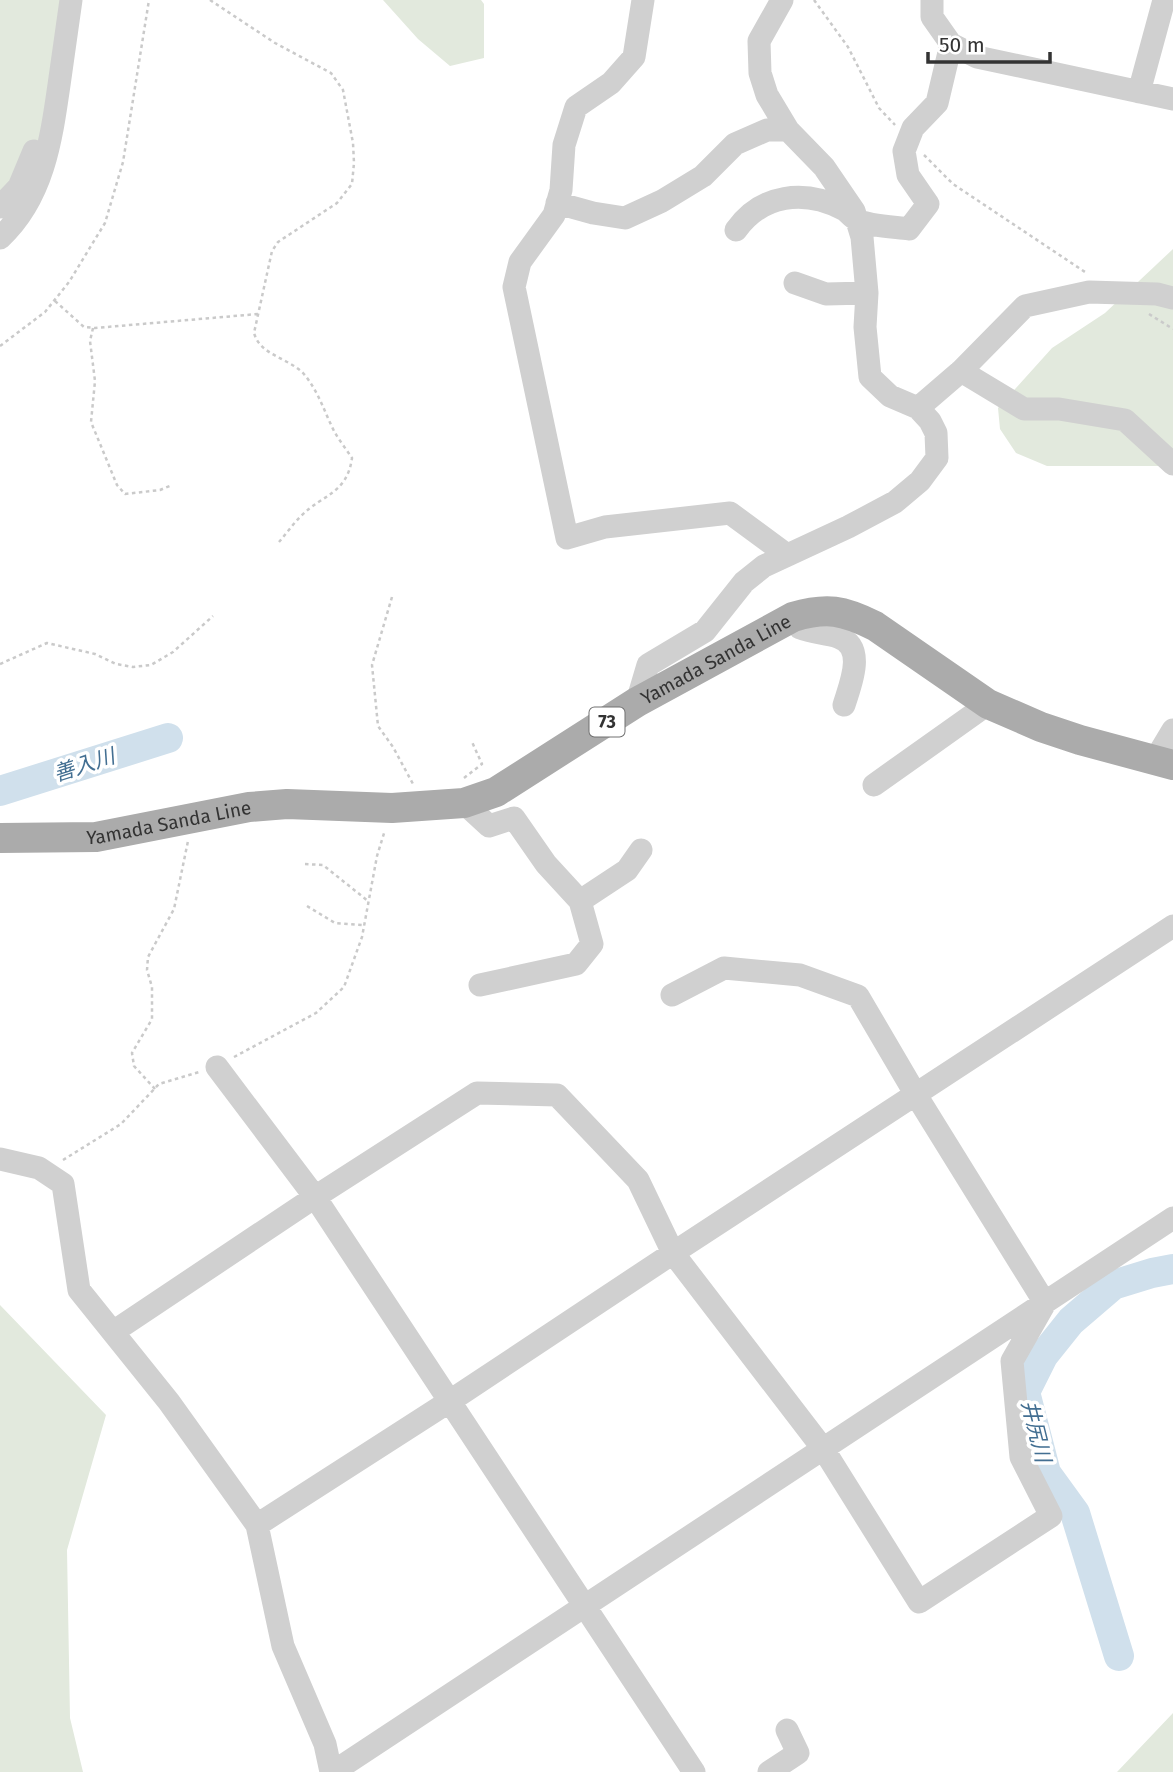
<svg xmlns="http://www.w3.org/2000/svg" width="1173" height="1772" font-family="'Fira Sans','Noto Sans JP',sans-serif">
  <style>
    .green { fill: #e2e9dd }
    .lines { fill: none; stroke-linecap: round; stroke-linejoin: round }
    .river { stroke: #d0e0ec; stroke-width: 30 }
    .path { stroke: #cacaca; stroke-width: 2.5; stroke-dasharray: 3.5 3.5; stroke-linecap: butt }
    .minor { stroke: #d0d0d0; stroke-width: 23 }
    .major { stroke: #ababab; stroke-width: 30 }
    .labels { text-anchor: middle; stroke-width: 7; stroke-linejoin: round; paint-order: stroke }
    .shield { fill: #fff; stroke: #707070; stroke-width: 2 }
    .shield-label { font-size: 18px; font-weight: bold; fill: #333 }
    .street-label { font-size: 19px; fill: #333; stroke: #fff }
    .water-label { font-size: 21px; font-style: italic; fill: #436f92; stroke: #fff }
  </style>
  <rect width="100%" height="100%" fill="#fff"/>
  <path class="green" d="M0,0H62L45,130L29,174L0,194Z
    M383,0H481L484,4V58L450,66L418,39Z
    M1173,249V466H1047L1016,453L1000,429L998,408L1052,348L1105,313Z
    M0,1305L106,1415L67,1550L70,1718L83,1772H0Z
    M1173,1713V1772H1117Z"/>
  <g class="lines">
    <path class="river" d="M0,791L168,738
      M1119,1656L1075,1513L1046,1473L1025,1392L1043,1356L1071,1321L1113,1285L1152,1273L1173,1269"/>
    <path class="path" d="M210,0L275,43L331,73L343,90L353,143L354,163L352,184L337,203L278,242L272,251L254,333C260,355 288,358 303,373C318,390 324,411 334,431C339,440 346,449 352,458C347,494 323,494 301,516C293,524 286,534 279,542
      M814,0L848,47L879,108L895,125
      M924,155L953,184L1085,272
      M55,301L84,327L95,328L258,314
      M1149,314L1173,329
      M93,328L90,341L95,381L91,422L117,485L125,494L160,490L172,485
      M0,346L45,312L69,282L105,223L123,162L149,0
      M392,597L372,665L378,726L393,747L413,784
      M0,664L47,643L95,654L116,664L133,667L151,665L173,652L213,616
      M464,778L482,764L472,742
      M305,864L323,865L368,901
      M307,906L335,923L363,925
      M234,1057L316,1013L344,987L362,937L377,856L385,830
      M155,1089L134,1066L132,1053L152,1019V987L147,970L148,957L174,909L188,841
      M63,1160L121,1124L159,1084L199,1072"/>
    <path class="minor" d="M643,0L634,57L611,83L576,107L564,145L561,190L554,215L520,262L514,287L567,538L605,527L730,513L787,555
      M932,0V17L951,44L977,57L1173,99
      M1139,92L1164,0
      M557,203L593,213L625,218L662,201L703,176L735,144L767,130H788
      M0,207L19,187L34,151
      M736,230C762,194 804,189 843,209C848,211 851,217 856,219C866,226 896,227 909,229L928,204L908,175L904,151L913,128L937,103L951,44
      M0,238C43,198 51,141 59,85C63,57 67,28 71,0
      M795,283L826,294L867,293
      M961,371L1024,409H1059L1125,420L1173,464
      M918,408L961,371L1025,306L1089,292L1157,294L1173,298
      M793,617L800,628C812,633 826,633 838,637C867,647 850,685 844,705
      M637,702L648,665L705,631L744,582L764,566L848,527L895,502L920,481L937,458L936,433L930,421L918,408L890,396L870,377L865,327L867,293L862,237L854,211L824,167L788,130L767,95L760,73L759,41L782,0
      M1155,760L1173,730
      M874,785L988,704
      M464,803L489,826L514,818L546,864L580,901L592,944L576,964L480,985
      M580,901L627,870L641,850
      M217,1067L315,1197L694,1772
      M0,1159L39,1168L63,1184L79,1290L169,1402L257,1525L283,1646L325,1744L331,1772
      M113,1332L315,1197L477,1093L557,1095L638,1180L673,1253L824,1450L919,1602L1051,1516L1021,1457L1012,1361L1045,1303L916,1095L858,996L800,975L724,968L672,995
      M257,1525L450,1401L673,1253L1173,926
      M333,1772L1173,1218
      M769,1772L798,1753L787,1730"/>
    <path class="major" id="s1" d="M0,838L96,837L249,807L287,804L392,808L464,803L496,792L637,702L793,617C827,607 843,610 875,626L988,704L1041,727L1080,740L1173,765"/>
  </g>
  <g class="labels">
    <rect class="shield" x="589.5" y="707.5" width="35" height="29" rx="5"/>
    <g class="shield-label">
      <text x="607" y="728">73</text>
    </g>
    <g class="street-label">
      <text dy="7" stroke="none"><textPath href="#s1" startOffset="758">Yamada Sanda Line</textPath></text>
      <text dy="7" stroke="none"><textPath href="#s1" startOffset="170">Yamada Sanda Line</textPath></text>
    </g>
    <g class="water-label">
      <text transform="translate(84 765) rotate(-18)" y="7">善入川</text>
      <text transform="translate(1036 1431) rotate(76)" y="7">井尻川</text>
    </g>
  </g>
  <path d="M928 52v10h122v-10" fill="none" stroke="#333333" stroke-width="3.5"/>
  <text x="939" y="52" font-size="21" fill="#333333" stroke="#ffffff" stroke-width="5" paint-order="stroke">50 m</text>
</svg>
